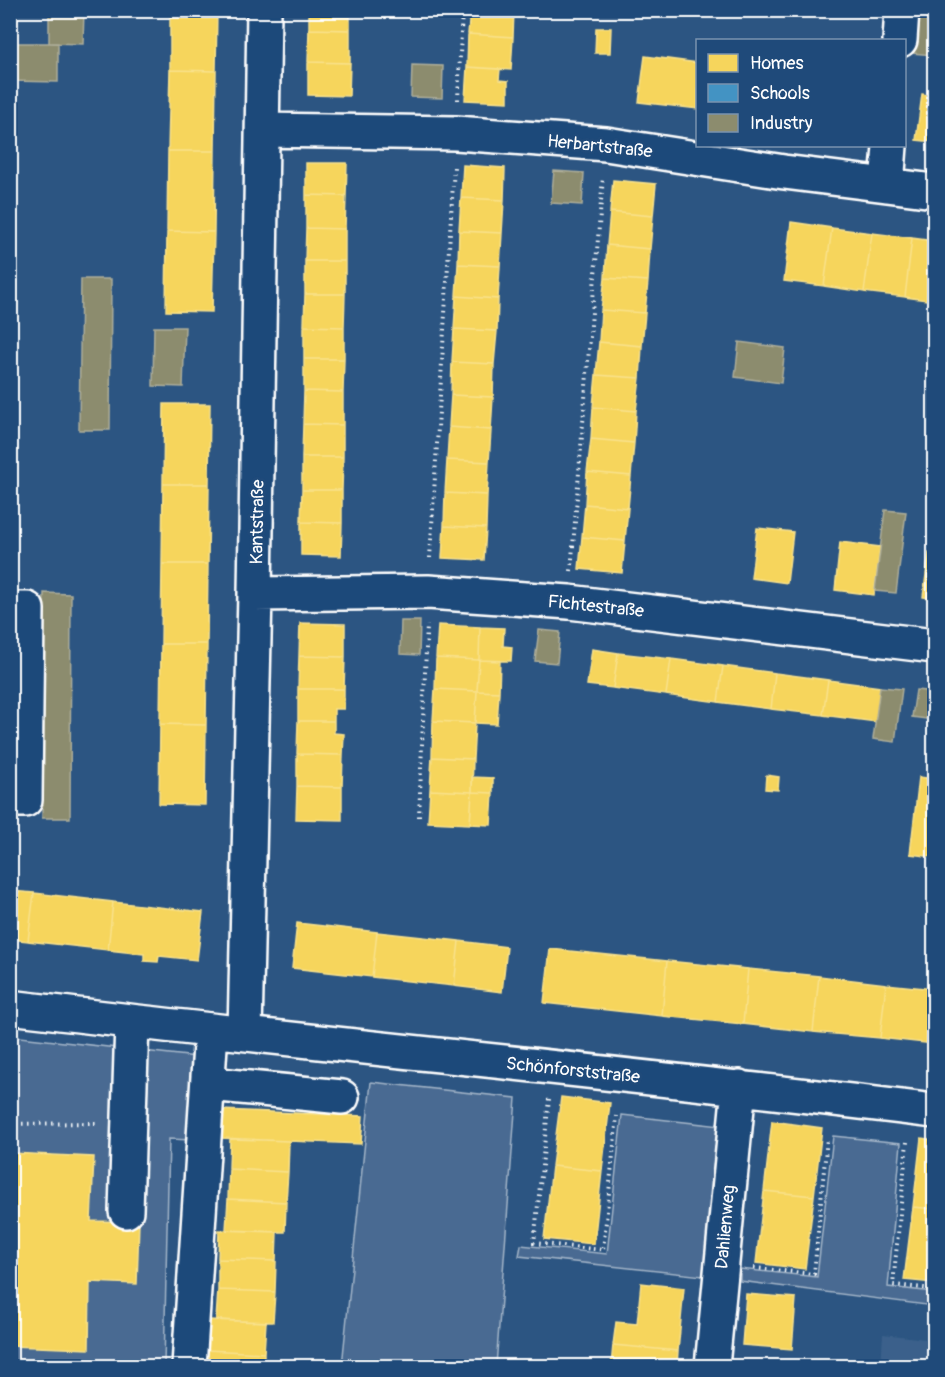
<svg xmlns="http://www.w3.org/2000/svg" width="945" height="1377" font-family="Pangolin,sans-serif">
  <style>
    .built { fill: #3b618b }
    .green { fill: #486b92; stroke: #a4b5c8; stroke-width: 1.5 }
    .homes { fill: #f6d55c; stroke: #f9e28d; stroke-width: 1.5 }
    .schools { fill: #4393c3; stroke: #7bb3d5; stroke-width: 1.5 }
    .industry { fill: #8c8c6e; stroke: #aeae9a; stroke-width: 1.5 }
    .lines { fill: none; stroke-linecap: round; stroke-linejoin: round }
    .minor-casing { stroke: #fff; stroke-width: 38 }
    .path { stroke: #fff; stroke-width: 4; stroke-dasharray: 1.5 4.5; stroke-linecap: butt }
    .minor { stroke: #1f4a7a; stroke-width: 33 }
    .labels { text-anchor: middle; stroke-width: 6; stroke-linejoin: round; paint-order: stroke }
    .street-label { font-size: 18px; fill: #fff; stroke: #1f4a7a }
  </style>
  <rect width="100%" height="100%" fill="#2c5582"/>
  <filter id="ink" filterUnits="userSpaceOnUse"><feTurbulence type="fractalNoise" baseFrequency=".0167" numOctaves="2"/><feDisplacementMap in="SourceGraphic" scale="12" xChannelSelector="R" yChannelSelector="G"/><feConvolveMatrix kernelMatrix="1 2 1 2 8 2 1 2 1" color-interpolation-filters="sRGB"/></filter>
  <g filter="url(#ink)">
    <path class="built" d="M883,1334L934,1340V1366H881Z"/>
    <path class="green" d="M11,1036L196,1057L192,1140L169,1139L164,1366H11Z
      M371,1082L516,1098L496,1366H342Z
      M622,1115L720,1126L703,1276L519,1256L521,1245L607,1254Z
      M833,1136L901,1143L888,1287L934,1292V1306L740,1281V1269L817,1277Z"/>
    <path class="homes" d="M170,10H217L216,71L170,70Z
      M309,10H350V30L309,29Z
      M470,10H514L513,37L468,34Z
      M596,28H611L610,53H595Z
      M309,29L350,30V63L308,62Z
      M468,34L513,37L511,70L467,67Z
      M645,56L698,63V109L639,102Z
      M308,62L350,63L349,96L308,95Z
      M467,67L500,69L499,80L508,81V102L465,100Z
      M170,70L216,71L215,151H168Z
      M922,94L934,96V142L916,140Z
      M168,151H215L214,232L167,231Z
      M306,163H347L346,196L306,195Z
      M463,165L505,168L504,200L461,198Z
      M613,180L656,184L653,216L610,212Z
      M306,195L346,196L345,229L306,228Z
      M461,198L504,200L502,233L459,231Z
      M610,212L653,216L650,249L607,245Z
      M791,222L832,228L824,286L784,281Z
      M306,228L345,229V261H305Z
      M832,228L872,233L864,292L824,286Z
      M167,231L214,232L212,312L166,311Z
      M459,231L502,233L500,266L458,264Z
      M872,233L912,238L905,297L864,292Z
      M912,238L934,241V301L905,297Z
      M607,245L650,249L648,281L605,278Z
      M305,261H345V294H305Z
      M458,264L500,266L498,299L456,296Z
      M605,278L648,281L645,313L601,310Z
      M305,294H345L344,327L304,326Z
      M456,296L498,299L497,331L454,329Z
      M601,310L645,313L642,346L599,342Z
      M304,326L344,327V359H304Z
      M454,329L497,331L494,364L452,362Z
      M599,342L642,346L640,378L596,375Z
      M304,359H344L343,392L304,391Z
      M452,362L494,364L493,397L451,395Z
      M596,375L640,378L636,411L593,407Z
      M304,391L343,392V425L303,424Z
      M451,395L493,397L491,430L449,427Z
      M164,404H210L209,484H163Z
      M593,407L636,411L634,443L591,439Z
      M303,424L343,425V457H302Z
      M449,427L491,430L489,462L447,460Z
      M591,439L634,443L631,476L587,472Z
      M302,457H343L342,490H302Z
      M447,460L489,462L487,495L445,493Z
      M587,472L631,476L628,508L585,504Z
      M163,484H209L208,564H162Z
      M302,490H342V523L301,522Z
      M445,493L487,495L486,528L444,526Z
      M585,504L628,508L625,541L582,537Z
      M301,522L342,523L341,556L301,555Z
      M444,526L486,528L484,560L442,558Z
      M757,528L793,532L787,583L751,578Z
      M582,537L625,541L622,573L579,569Z
      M840,542L880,547L874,595L835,590Z
      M929,553H934V599L923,597Z
      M162,564H208L207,644H161Z
      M300,623L345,624V657L299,656Z
      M438,625L480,627L479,660L436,658Z
      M480,627L504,628L503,646L512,647L511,661L479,660Z
      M161,644H207L206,725L160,724Z
      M592,649L618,653L613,688L587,685Z
      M618,653L671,659L666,695L613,688Z
      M299,656L345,657L344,689H298Z
      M436,658L479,660L477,691L435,689Z
      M671,659L723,666L718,702L666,695Z
      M479,660L500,661L499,692L477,691Z
      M723,666L775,673L771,709L718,702Z
      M775,673L828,680L823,715L771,709Z
      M828,680L880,687L876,722L823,715Z
      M298,689H344V709H334V721H298Z
      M435,689L477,691L475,723L433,721Z
      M477,691L499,692L497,724L475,723Z
      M298,721H334V733L344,734L343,755L297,754Z
      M433,721L475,723L473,759L432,757Z
      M160,724L206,725L205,805L159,804Z
      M297,754L343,755L342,787L297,786Z
      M432,757L473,759L472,792L430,790Z
      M766,775L779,777L778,790L765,789Z
      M472,777L493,778V793L472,792Z
      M919,777L934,779V857L910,854Z
      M297,786L342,787V820L296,819Z
      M430,790L472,792L470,824L428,822Z
      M472,792L493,793L491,825L470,824Z
      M10,891L34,893L28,941L10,939Z
      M34,893L113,902L108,950L28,941Z
      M113,902L203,912L197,960L159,956L158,962L144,961V954L108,950Z
      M297,923L377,932L372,977L292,968Z
      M377,932L459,941L454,986L372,977Z
      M459,941L507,947L502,992L454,986Z
      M550,949L667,961L662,1016L544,1003Z
      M667,961L748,969L743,1024L662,1016Z
      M748,969L819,976L813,1032L743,1024Z
      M819,976L886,984L880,1038L813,1032Z
      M886,984L934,989V1044L880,1038Z
      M561,1097L610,1103L602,1171L552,1166Z
      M221,1110L363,1116L361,1144L220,1138Z
      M772,1121L822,1128L814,1196L764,1191Z
      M921,1138L934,1140V1209L913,1207Z
      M230,1139L289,1141L288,1172L229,1169Z
      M10,1153L94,1157L91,1221L139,1222L137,1284L90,1282L89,1349L10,1346Z
      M552,1166L602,1171L594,1244L544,1239Z
      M229,1169L288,1172L286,1202L228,1199Z
      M764,1191L814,1196L805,1269L756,1263Z
      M228,1199L286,1202L285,1232L226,1230Z
      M913,1207L934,1209V1283L904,1280Z
      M219,1230L277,1232L276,1261L218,1259Z
      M218,1259L276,1261L275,1292L218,1290Z
      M641,1283L684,1288L678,1351L613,1345L616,1322L637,1324Z
      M218,1290L275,1292L273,1322L216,1320Z
      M746,1294L796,1298L792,1349L742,1345Z
      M208,1320L266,1322L264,1353L207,1350Z
      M613,1345L678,1351L677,1366H611Z
      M207,1350L264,1353V1366H207Z"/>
    <path class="schools" d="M907,1362L934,1365V1366H907Z"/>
    <path class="industry" d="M49,10H84L83,44L49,43Z
      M915,10H934V55L911,53Z
      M10,43H58V82L10,81Z
      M412,65L443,66L442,98L411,97Z
      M554,171L584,173L582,205L551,203Z
      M81,279H111L110,430H79Z
      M154,327H185L183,387L153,386Z
      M739,342L785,348L781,383L735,377Z
      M885,510L906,512L896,593L875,591Z
      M44,593L71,594L70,818H42Z
      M401,621H420L419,655L400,654Z
      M539,630L560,632L557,663L535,661Z
      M880,687L902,689L895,742L873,739Z
      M916,690L934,692V720L912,717Z"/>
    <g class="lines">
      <defs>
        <path id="minor" d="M900,40L902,10
          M263,130L456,133L606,144L784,172L934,191
          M887,185L890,146
          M255,594L428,592L569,602L934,646
          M10,609H27L25,800H10
          M10,1007C318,1044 627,1073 934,1111
          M245,1033L255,594L264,10
          M209,1084L342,1097
          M126,1211L132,1022
          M189,1366L211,1031
          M712,1366L739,1087"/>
      </defs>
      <use href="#minor" class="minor-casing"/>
      <path class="path" d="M458,100L462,10
        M430,558L454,167
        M571,571L603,177
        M419,817L427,625
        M549,1099L534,1243L603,1250L617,1116
        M10,1124L97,1123
        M907,1142L893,1285L934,1289
        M754,1268L814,1274L827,1138"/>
      <use href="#minor" class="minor"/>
    </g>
  </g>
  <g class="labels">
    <g class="street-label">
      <text transform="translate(600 146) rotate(6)" y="6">Herbartstraße</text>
      <text transform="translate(257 522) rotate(-89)" y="6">Kantstraße</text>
      <text transform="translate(596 606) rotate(6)" y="6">Fichtestraße</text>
      <text transform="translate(573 1070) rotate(6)" y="6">Schönforststraße</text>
      <text transform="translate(725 1227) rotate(-85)" y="6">Dahlienweg</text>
    </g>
  </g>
  <rect width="945" height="1377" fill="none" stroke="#1f4a7a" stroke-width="36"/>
  <rect x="18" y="18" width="909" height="1341" fill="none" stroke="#fff" stroke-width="2" filter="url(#ink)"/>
  <rect x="696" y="39" width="210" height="108" fill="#1f4a7a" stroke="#7992af" stroke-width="1.5"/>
  <rect x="708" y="54" width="30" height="18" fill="#f6d55c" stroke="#7992af" stroke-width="1.5"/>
  <text x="750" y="69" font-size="18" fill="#ffffff">Homes</text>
  <rect x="708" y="84" width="30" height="18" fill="#4393c3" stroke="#7992af" stroke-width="1.5"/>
  <text x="750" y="99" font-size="18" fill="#ffffff">Schools</text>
  <rect x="708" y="114" width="30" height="18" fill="#8c8c6e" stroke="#7992af" stroke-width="1.5"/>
  <text x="750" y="129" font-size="18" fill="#ffffff">Industry</text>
</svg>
